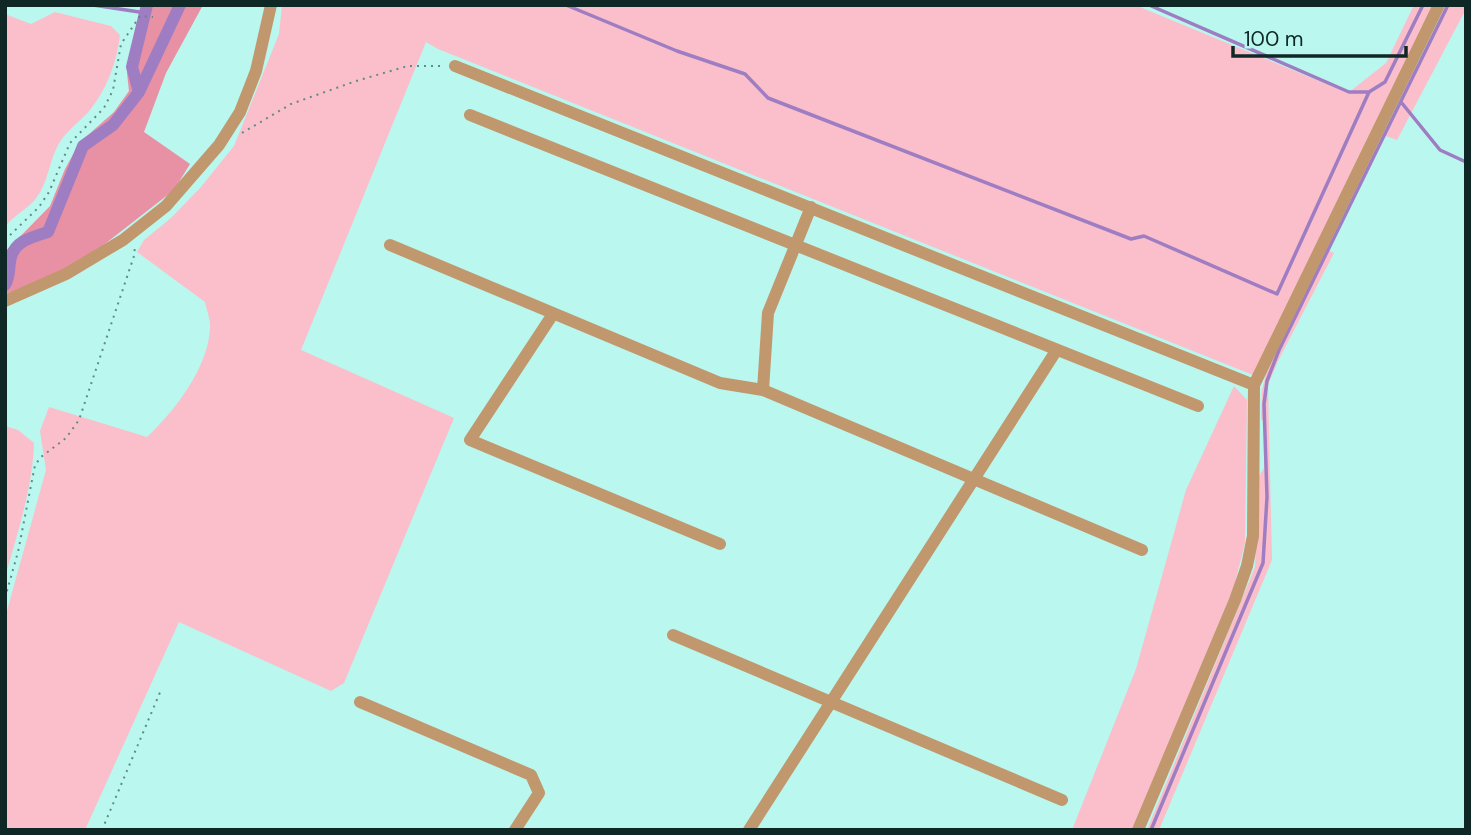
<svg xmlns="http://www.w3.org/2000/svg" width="1471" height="835" font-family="'DM Sans',sans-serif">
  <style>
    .green { fill: #fabfca }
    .forest { fill: #e891a5 }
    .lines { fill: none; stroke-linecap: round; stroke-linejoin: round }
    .stream { stroke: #9e7dc3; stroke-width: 3.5 }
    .canal { stroke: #9e7dc3; stroke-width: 12 }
    .path { stroke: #618b85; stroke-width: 2; stroke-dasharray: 2 5; stroke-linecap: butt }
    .minor { stroke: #c1976e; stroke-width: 12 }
  </style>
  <rect width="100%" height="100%" fill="#baf7ee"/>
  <path class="green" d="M282,5H1135L1348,93L1386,63L1414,5H1433L1253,375L438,49L426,42L301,350L454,418L344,683L331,691L179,622L85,830H5V618L46,470L40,431L49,407L147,437C174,412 208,368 210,329C211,321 207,311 205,302L137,252L144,240L171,218L200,188L234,146L279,34Z
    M1446,5H1466V9L1397,140L1383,135Z
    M55,12L111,26L120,35C117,61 107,89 90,110C79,123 65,131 57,147C49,163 48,182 37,197C29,209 13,215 5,227V14L31,24Z
    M1326,249L1334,253L1278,361L1268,385L1272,560L1159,830H1147L1255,567L1258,478L1264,468L1265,422L1261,419L1262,390L1268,366Z
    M1234,386L1247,400L1245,543L1233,590L1132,830H1072L1136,669L1186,490Z
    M5,426L18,430L34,443C33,486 17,535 5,577Z"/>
  <path class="forest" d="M149,5H203L166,73L144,132L190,164L174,190L92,254L36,284L5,294V252L50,206L65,169L80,142L114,112L129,91L127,73L145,29Z"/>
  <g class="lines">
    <path class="stream" d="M93,5L146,13
      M566,5L677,51L745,74L768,98L1131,239L1144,236L1277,294L1369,92
      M1149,5L1349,92H1369L1385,82L1423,5
      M1401,102L1440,150L1466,162
      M1151,830L1263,563L1267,497L1264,404L1267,381L1279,350L1448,5"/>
    <path class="canal" d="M139,92L180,5
      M5,285C11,274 8,268 11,257C16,240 33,237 48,232L83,146L113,125L139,92L132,67L147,5"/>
    <path class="path" d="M242,133L291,104L356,81L408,66H443
      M5,240L39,207L49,192L70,143L104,108L113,90L121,44L140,16L153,17
      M5,598L18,552L35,465L41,457L66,438L79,420L134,256L135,246
      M102,830L161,690"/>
    <path class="minor" d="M455,66L1254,385
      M470,115L1198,406
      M390,245L720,383L763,390L1142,550
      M5,301L66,274L123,240L166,206L219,145L240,112L256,71L271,5
      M553,314L470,440L720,544
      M763,390L768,313L811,207
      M673,635L1062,800
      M360,702L531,775L539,793L515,830
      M749,830L1056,351
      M1138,830L1235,600L1247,566L1253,536L1254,385L1439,5"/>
  </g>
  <rect width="1471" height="835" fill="none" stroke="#0f2825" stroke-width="14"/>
  <path d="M1233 46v10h173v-10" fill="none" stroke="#0f2825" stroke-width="3.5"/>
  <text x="1244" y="46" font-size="21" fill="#0f2825" stroke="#baf7ee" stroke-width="5" paint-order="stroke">100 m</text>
</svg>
